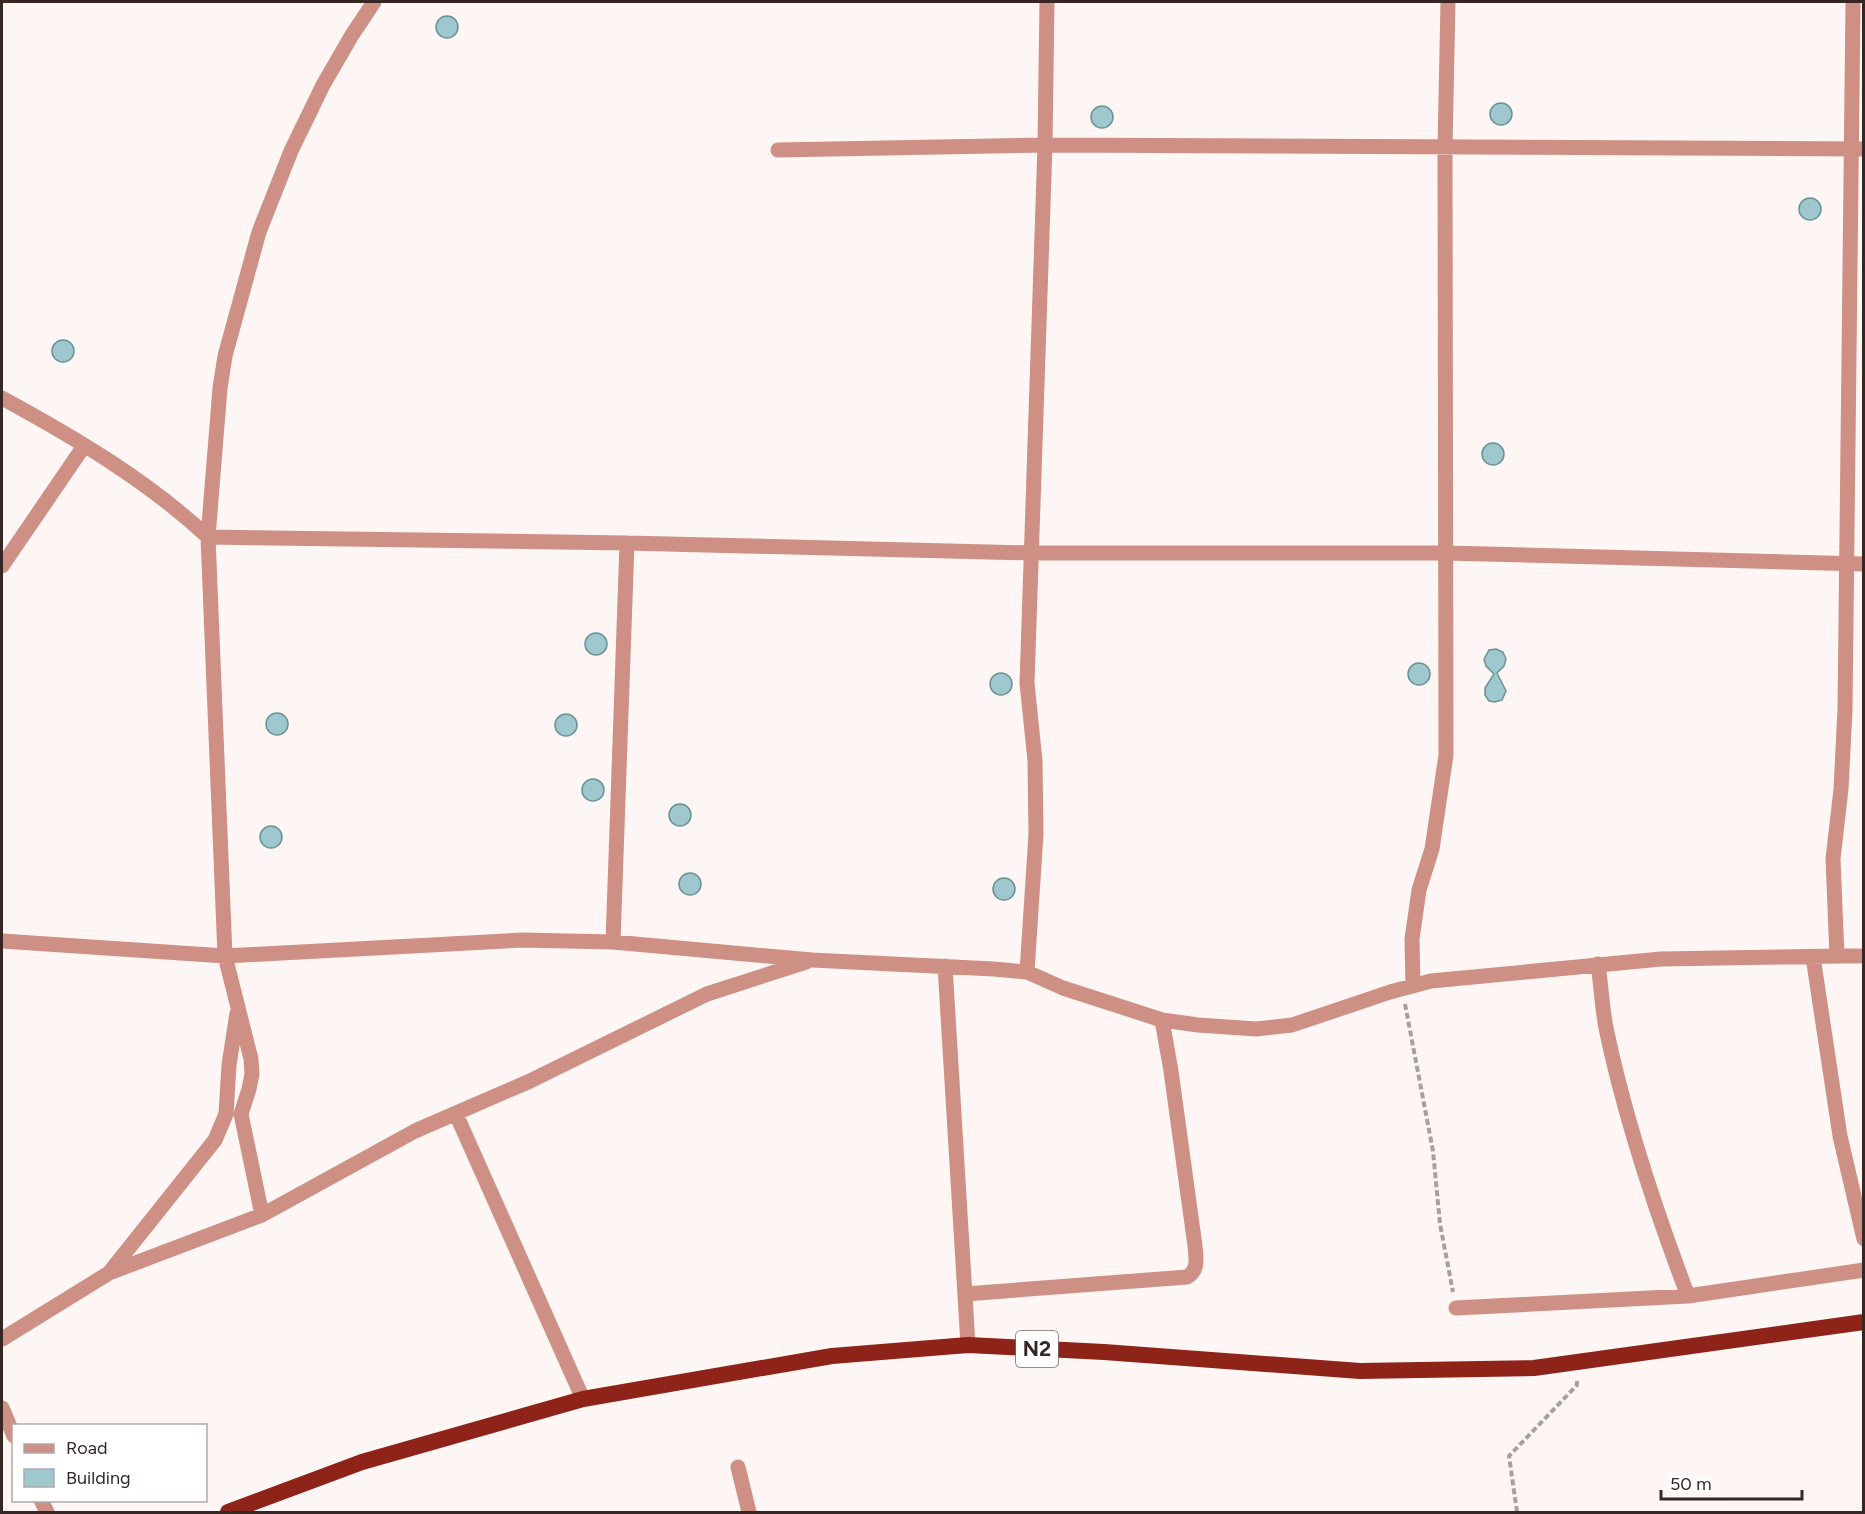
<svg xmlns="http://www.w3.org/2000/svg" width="1865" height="1514" font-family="Figtree,sans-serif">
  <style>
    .building { fill: #9ec8cd; stroke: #6a9397; stroke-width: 1.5 }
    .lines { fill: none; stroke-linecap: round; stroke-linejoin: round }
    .path { stroke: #aa9f9d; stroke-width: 4; stroke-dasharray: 6 3; stroke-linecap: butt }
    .minor { stroke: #ce9085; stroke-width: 15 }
    .tertiary { stroke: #ce9085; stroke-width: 15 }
    .trunk { stroke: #8e231a; stroke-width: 16 }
    .labels { text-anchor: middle; stroke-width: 5; stroke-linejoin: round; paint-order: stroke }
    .shield { fill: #fff; stroke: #726866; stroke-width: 1.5 }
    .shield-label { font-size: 21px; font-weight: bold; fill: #362725 }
  </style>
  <rect width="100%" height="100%" fill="#fef6f4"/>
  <path class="building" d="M436 27a11 11 0 1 1 22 0a11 11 0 1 1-22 0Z
    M1490 114a11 11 0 1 1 22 0a11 11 0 1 1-22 0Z
    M1091 117a11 11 0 1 1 22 0a11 11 0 1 1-22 0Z
    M1799 209a11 11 0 1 1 22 0a11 11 0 1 1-22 0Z
    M52 351a11 11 0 1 1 22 0a11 11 0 1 1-22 0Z
    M1482 454a11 11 0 1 1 22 0a11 11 0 1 1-22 0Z
    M585 644a11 11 0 1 1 22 0a11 11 0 1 1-22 0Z
    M1496,649L1503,652L1506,659L1504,666L1497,673L1506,691L1502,700L1495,702L1489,701L1485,695V688L1494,674L1486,666L1484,659L1489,650Z
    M1408 674a11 11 0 1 1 22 0a11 11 0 1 1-22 0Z
    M990 684a11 11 0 1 1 22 0a11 11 0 1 1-22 0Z
    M266 724a11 11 0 1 1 22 0a11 11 0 1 1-22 0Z
    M555 725a11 11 0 1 1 22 0a11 11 0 1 1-22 0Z
    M582 790a11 11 0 1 1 22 0a11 11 0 1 1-22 0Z
    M669 815a11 11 0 1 1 22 0a11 11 0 1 1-22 0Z
    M260 837a11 11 0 1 1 22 0a11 11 0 1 1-22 0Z
    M679 884a11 11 0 1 1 22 0a11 11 0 1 1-22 0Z
    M993 889a11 11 0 1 1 22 0a11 11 0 1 1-22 0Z"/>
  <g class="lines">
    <path class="path" d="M1405,1004L1433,1151L1440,1224L1453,1292
      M1517,1512L1509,1456L1577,1385V1379"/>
    <path class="minor" d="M778,150L1045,145L1864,149
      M2,398C74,437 148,481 208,537L627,543L1033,553H1446L1864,564
      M2,566L84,446
      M2,941L225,956L522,940L613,942L812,960L994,969L1027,972L1063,988L1162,1020L1198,1025L1256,1029L1292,1025L1390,992L1431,981L1661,959L1837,956
      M613,942L627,543
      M1813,957L1840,1136L1864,1239
      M1598,964C1601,985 1602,1007 1606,1028C1625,1120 1655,1209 1688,1296
      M945,966L968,1345
      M1027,972L1036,834L1035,761L1027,683L1045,145L1047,2
      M1413,986L1412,939L1419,890L1432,849L1446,755L1445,147L1448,2
      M456,1114L583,1399
      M262,1215L241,1114L249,1089L252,1074L251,1059L225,956L208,537L220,388L225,356L259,232L291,151L323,85L352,35L374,2
      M109,1273L215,1140L226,1114L229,1065L237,1013
      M965,1294L1187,1277C1199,1270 1196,1258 1195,1246L1171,1071L1162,1020
      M1456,1308L1688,1296L1864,1270
      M2,1339L109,1273L262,1215L415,1131L530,1081L707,994L806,962
      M2,1408L14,1436
      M738,1467L749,1512
      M41,1500L47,1512"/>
    <path class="tertiary" d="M1853,2L1845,710L1841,789L1833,859L1837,956H1864"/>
    <path class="trunk" d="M228,1512L362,1462L583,1399L832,1356L968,1345L1104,1352L1360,1371L1534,1368L1864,1322"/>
  </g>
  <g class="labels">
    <rect class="shield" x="1016" y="1331" width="42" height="36" rx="4.5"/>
    <g class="shield-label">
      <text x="1037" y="1356">N2</text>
    </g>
  </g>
  <rect width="1865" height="1514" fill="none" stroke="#362725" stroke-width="6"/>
  <rect x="12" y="1424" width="195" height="78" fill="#ffffff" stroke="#afa9a8" stroke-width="1.5"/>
  <rect x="24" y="1444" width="30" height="9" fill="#ce9085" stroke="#afa9a8" stroke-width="1.5"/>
  <text x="66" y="1454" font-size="18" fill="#362725">Road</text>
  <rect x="24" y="1469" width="30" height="18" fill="#9ec8cd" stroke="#afa9a8" stroke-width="1.5"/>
  <text x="66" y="1484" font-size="18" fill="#362725">Building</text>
  <path d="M1661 1490v9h141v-9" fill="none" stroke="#362725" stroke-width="3"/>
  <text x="1670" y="1490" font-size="18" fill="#362725" stroke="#ffffff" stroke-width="4.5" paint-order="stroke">50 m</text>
</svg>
